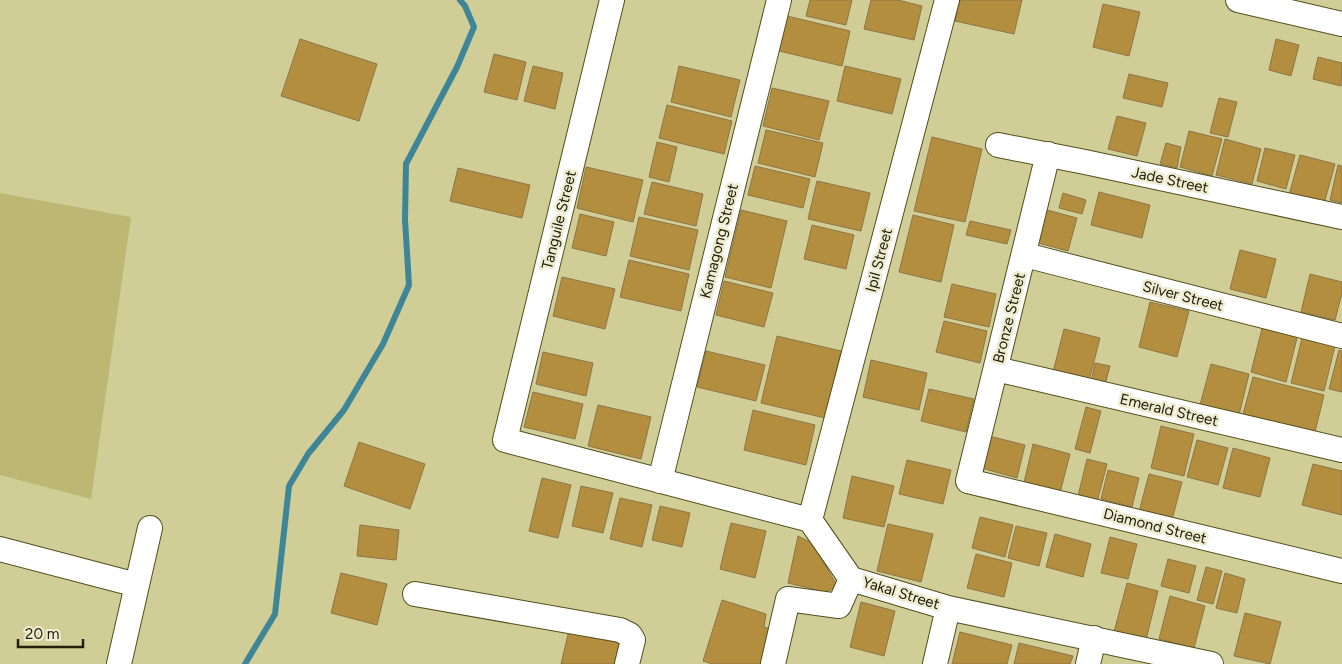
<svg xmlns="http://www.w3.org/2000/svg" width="1342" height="664" font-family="Figtree,sans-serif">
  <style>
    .green { fill: #bcb874 }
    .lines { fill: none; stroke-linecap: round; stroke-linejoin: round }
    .stream { stroke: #3e8598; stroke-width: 6 }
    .building { fill: #b28e3e; stroke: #8d7647 }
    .minor-casing { stroke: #534f1c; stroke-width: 26 }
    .minor { stroke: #fff; stroke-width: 24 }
    .labels { text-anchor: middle; stroke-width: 5; stroke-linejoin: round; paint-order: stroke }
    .street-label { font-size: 15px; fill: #22200b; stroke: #eeecd1 }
  </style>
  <rect width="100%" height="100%" fill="#d0cd97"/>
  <path class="green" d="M0,193L131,217L91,499L0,475Z"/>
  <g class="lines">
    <path class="stream" d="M245,664L275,614L289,486L308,454L344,410L383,344L409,285L405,220L406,164L457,67L474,27L465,6L460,0"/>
  </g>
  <path class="building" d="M810,0H852L846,25L806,16Z
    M871,0H898L922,6L914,40L864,29Z
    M960,0H1022L1014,34L955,21Z
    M1103,4L1140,12L1129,56L1093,47Z
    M787,16L850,31L842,66L779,51Z
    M300,39L377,64L359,121L281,96Z
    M1276,39L1299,45L1291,76L1269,70Z
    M494,54L526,62L517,100L484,92Z
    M1318,57L1342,63L1341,86L1313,79Z
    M533,66L563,73L555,109L524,101Z
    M679,66L740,80L731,117L671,102Z
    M845,66L901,79L892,114L837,101Z
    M1129,74L1168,83L1162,107L1123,98Z
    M772,88L829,101L819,140L763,126Z
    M1219,98L1237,102L1228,137L1210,133Z
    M667,105L732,121L724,154L659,138Z
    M1117,116L1146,123L1137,156L1108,149Z
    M766,130L823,143L815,177L758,163Z
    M1189,131L1222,139L1212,176L1180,167Z
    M932,137L982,149L965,222L914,211Z
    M1225,139L1261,149L1252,184L1216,175Z
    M657,142L677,147L669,182L649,177Z
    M1166,143L1181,147L1177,168L1160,164Z
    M1265,148L1295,155L1286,189L1257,181Z
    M1300,155L1335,164L1324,204L1289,195Z
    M1338,165L1342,166V203L1330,200Z
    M755,166L810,179L803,208L748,195Z
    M586,167L643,180L633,222L577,208Z
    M458,168L530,185L522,218L450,201Z
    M817,181L870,193L861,231L808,219Z
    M652,182L703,194L696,226L644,214Z
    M1099,192L1150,205L1142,238L1091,225Z
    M1063,193L1086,200L1082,214L1059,208Z
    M741,210L787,221L771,288L725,277Z
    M1047,210L1077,218L1068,251L1038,243Z
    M580,214L614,222L606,256L572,248Z
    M913,215L954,225L941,282L899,272Z
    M639,217L698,230L689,270L630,256Z
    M970,221L1011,230L1007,244L966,235Z
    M812,225L854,235L846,269L804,259Z
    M1240,250L1276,259L1266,298L1230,289Z
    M629,260L689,274L681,311L620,297Z
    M1310,274L1342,282V293L1335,320L1301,312Z
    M562,277L615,289L605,329L553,316Z
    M724,281L773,293L764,327L716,315Z
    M952,284L996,294L989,327L944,317Z
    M1150,302L1189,311L1177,357L1139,347Z
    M944,321L987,331L980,363L936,352Z
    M1263,325L1298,334L1286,382L1251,372Z
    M1064,329L1100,338L1089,381L1053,372Z
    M777,336L841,351L825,418L761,403Z
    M1302,338L1335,346L1324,391L1291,383Z
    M1339,350L1342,351V392L1329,389Z
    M706,351L765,365L756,401L697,387Z
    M543,352L593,363L586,396L536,384Z
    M871,360L927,373L919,410L863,397Z
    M1095,363L1110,366L1105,385L1091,382Z
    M1211,364L1249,374L1239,415L1200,405Z
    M1253,377L1324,395L1315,432L1243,414Z
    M929,389L974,399L966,432L921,421Z
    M533,392L583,404L575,439L524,427Z
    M598,405L651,417L641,459L588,446Z
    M1086,407L1101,411L1090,453L1075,449Z
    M753,410L815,425L806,465L744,450Z
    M1161,426L1194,434L1184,476L1151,468Z
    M989,436L1025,445L1017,478L981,468Z
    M1197,440L1228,448L1218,485L1187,477Z
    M359,442L425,464L410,509L344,486Z
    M1033,444L1070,454L1059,497L1023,487Z
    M1233,448L1270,458L1260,497L1223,488Z
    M1087,459L1107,464L1096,506L1077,500Z
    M907,460L951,470L943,504L899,494Z
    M1313,464L1342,471V515L1302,505Z
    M1108,470L1139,478L1132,507L1101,499Z
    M1149,474L1182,482L1172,520L1139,512Z
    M852,476L894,486L884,527L843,518Z
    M542,478L571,485L558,538L529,531Z
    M581,486L613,493L603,533L572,526Z
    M620,498L652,505L642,547L610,539Z
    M660,506L690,513L682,547L652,540Z
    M980,517L1013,525L1005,557L972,548Z
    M731,523L766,531L755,578L720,569Z
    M888,524L933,534L921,582L877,571Z
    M360,525L399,530L396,560L357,556Z
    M1016,526L1047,533L1039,566L1008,558Z
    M1055,534L1091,544L1083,577L1046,567Z
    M798,536L812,543L838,587L825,592L788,583Z
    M1110,537L1137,544L1128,579L1101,573Z
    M976,554L1012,563L1004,597L967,588Z
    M1168,559L1196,566L1189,593L1161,586Z
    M1206,567L1222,571L1213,604L1197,600Z
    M341,573L387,584L377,625L331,613Z
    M1225,573L1245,579L1237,613L1216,608Z
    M1127,583L1158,591L1146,640L1114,632Z
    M1170,596L1205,606L1194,648L1159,639Z
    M722,600L766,614L764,627L775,630L768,664H712L703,661Z
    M861,602L895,611L884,656L850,647Z
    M1245,613L1281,622L1270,664L1234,656Z
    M570,626L628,640L622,664H561Z
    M960,632L1012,645L1007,664H952Z
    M1019,643L1073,656L1070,664H1014Z"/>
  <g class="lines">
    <defs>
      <path id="minor" d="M612,0L505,440L810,520L851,579L948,608L1211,664
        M1238,0L1342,24
        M998,145L1085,162L1342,217
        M1048,154L968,481L1342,571
        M1025,255L1342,336
        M996,369L1342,450
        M660,481L779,0
        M810,520L947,0
        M0,549L137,585
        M415,594L620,630L630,635L633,640L627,664
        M119,664L150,528
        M773,664L788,599L839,606L851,579
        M935,664L948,608
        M1088,664L1094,638"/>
    </defs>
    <use href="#minor" class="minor-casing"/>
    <use href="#minor" class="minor"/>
  </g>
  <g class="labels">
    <g class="street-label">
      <text transform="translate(1170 180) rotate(12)" y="5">Jade Street</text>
      <text transform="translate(559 220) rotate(-76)" y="5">Tanguile Street</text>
      <text transform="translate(719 241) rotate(-76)" y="5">Kamagong Street</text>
      <text transform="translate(879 260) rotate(-75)" y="5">Ipil Street</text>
      <text transform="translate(1183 296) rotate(14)" y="5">Silver Street</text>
      <text transform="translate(1009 318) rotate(-76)" y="5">Bronze Street</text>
      <text transform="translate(1169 410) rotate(13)" y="5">Emerald Street</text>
      <text transform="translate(1155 526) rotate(14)" y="5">Diamond Street</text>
      <text transform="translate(901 593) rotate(17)" y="5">Yakal Street</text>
    </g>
  </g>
  <path d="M18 639v8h65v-8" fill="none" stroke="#22200b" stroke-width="2.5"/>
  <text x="25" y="639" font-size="15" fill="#22200b" stroke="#eeecd1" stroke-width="4" paint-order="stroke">20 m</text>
</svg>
